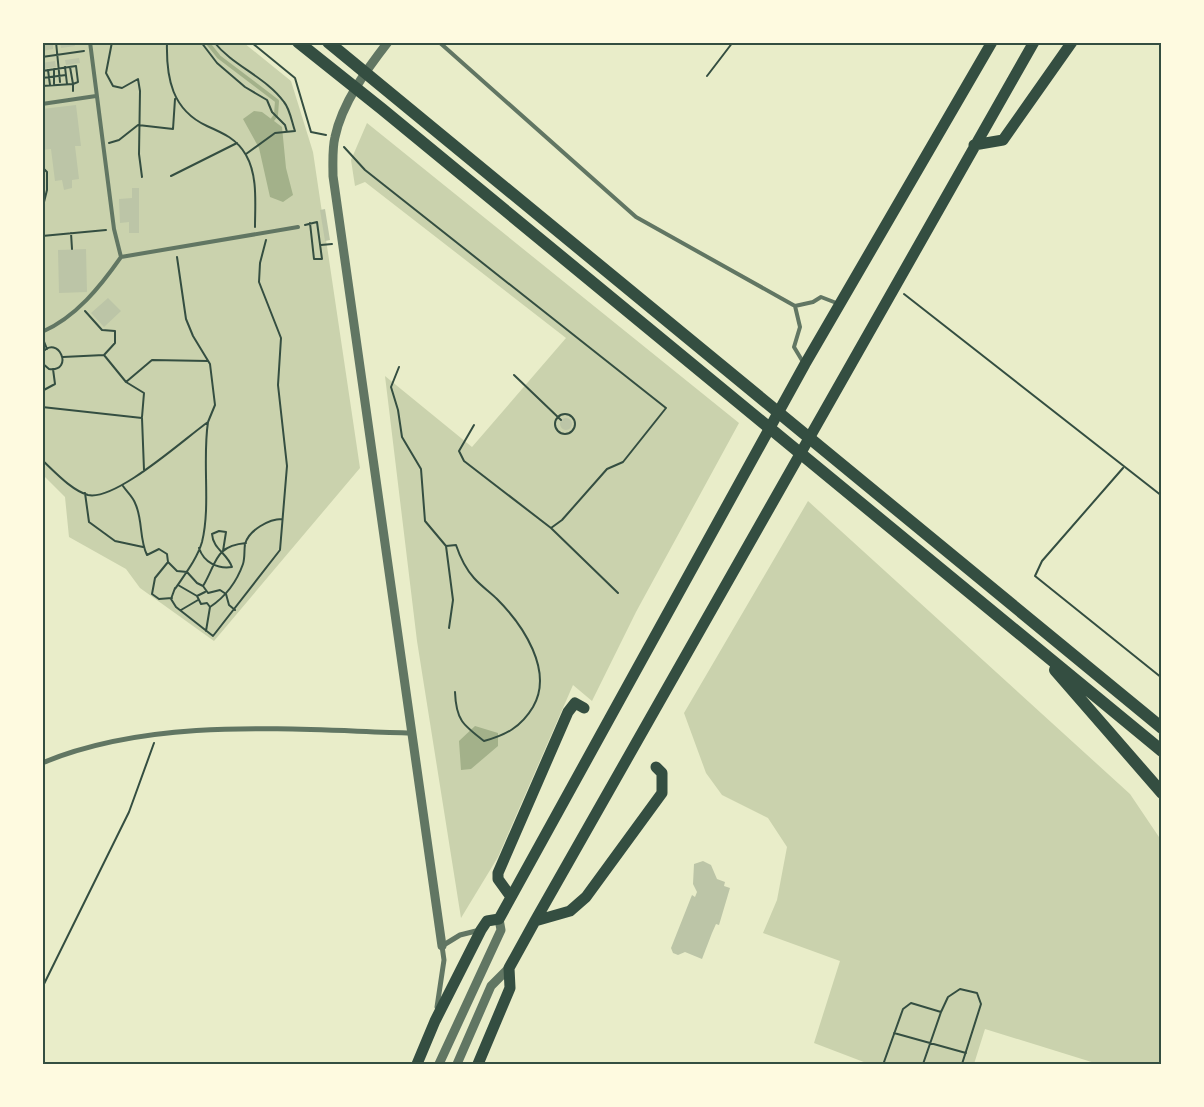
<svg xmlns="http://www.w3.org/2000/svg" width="1204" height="1107" font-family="Figtree,sans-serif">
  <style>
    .green { fill: #cad2ad }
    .water { fill: #a3b18a }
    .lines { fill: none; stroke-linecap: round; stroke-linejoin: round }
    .stream { stroke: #a3b18a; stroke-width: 4 }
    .building { fill: #bcc5a7 }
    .path { stroke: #344e41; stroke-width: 2 }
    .service { stroke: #617663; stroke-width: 4 }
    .minor { stroke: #617663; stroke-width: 5 }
    .tertiary { stroke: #617663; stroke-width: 9 }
    .primary { stroke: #344e41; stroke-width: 11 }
    .motorway { stroke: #344e41; stroke-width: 12 }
    .neatline { fill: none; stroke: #344e41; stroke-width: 2 }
  </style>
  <rect width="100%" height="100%" fill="#e9edc9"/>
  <path class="green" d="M42,43H244L291,81L313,152L360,468L214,641L140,588L126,569L69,537L65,497L43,475Z
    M367,123L739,423L636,612L592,701L573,685L498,857L461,918L417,641L385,376L472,447L566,338L365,182L355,186L351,160Z
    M808,501L1130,794L1161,840V1064H1098L985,1029L974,1064H869L814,1043L840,961L763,933L777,900L787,847L768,818L722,795L706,773L684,713Z"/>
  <path class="water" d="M254,111L262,112L282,127L286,168L293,195L283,202L270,197L259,148L243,119Z
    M475,726L498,733V746L471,769L461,770L459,741Z"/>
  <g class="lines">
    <path class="stream" d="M207,42L219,57L277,101L276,115L273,119"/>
  </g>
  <path class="building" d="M60,42H74L75,46L61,48Z
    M53,44V49L42,51V45Z
    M79,58L80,63L66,65L65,60Z
    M55,61L56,67L42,69V63Z
    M76,105L81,146H75L79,179L72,180V188L64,190L62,180L55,181L51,149L42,150V109Z
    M132,188H139V233H129V222L120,223L119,199L132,198Z
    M325,209L330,240L325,241L320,210Z
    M86,249L87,292L59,293L58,250Z
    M108,298L121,311L104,327L91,313Z
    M560 424a6 6 0 1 1 12 0a6 6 0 1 1-12 0Z
    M703,861L711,865L717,879L725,882L724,886L730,888L719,925L716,924L712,933L702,959L685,952L678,955L673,953L671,948L692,895L695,897L697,892L693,884L694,864Z"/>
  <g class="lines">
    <path class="path" d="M56,42L60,82
      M112,42L106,73L113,86L122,88L138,79L140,91L139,154L142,177
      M167,42C166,78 172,110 207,126C223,133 237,139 246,155C258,176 255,203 255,227
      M201,42L217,63L245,87L267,100L272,112L285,125L287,132
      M214,42C233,66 266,77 284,102C290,109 292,123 295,131L275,133L246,154
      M251,42L295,78L311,132L326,135
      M42,44L50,42
      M42,57L84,51
      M65,67L67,84
      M54,69V84
      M48,70L50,85
      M42,71L76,66L78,82L73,84L70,67
      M707,76L733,42
      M42,78L66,75
      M42,86L73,84V91
      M109,143L119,140L138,125L173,129L175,99
      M344,147L365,170L666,408L623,462L607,469L562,520L551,528L464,461L459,451L474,425
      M42,167L47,172V190L42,210
      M171,176L237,143
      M305,225L317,222L322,259H314L310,223
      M71,233L72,249
      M42,236L106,230
      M321,245L332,244
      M904,294L1162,496
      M43,339L47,349
      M42,353C58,333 75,372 49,369L42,363
      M104,355L126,382L144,393L142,417
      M63,357L104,355L115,343V331L102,330L85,311
      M399,367L391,387L398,410L402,437L421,469L425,521L446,546L453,600L449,628
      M514,375L561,420
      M126,382L152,360L208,361
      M42,391L55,384L53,369
      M42,407L142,418L144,470
      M555 424a10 10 0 1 1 20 0a10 10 0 1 1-20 0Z
      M42,460C55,472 71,490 88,495C116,501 184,439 208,422L215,405L210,364L193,336L186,319L177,257
      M1123,468L1042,561L1035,576L1162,678
      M123,486C127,492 133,497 135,503C143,519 139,539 147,555L159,549L167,554L168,562L155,578L152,594L159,599L172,598
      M85,493L89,522L115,541L143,547
      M551,528L618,593
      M446,546L456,545C460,557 465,568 474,578C481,586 490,592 497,599C523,625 554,671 533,707C521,727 506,735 484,741C463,725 456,720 455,692
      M199,548C204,563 218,569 232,567C227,553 213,549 212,534L219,531L226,532L223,551
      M168,562L177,571L187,572L197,583L203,586
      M178,585L197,596L205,592
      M175,588L171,599L176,607L213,636L280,550L287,466L278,385L281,338L259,282L260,263L266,240
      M175,589C185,574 197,559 202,542C211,505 202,461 208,422
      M197,596L201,604L207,603L210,607
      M181,610L198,600
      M235,610L229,605L226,594L220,590L208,593L203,586C217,563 214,546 246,543
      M206,631L210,607C225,597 237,581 243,564C245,558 244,551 245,544C249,530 269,519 282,519
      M42,988L129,812L154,743
      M894,1033L966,1053
      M886,1064L884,1062L903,1009L911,1003L941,1012L948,997L960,989L977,993L981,1004L962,1064
      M923,1064L941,1012"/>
    <path class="service" d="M90,42L114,229L121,257
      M439,42L636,217L795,306L813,302L821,297L839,304
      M42,104L96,96
      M795,306L800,327L794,347L803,362
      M42,332C76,317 100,287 121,257L298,227"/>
    <path class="minor" d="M42,763C156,716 291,730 412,733
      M437,1007L444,960L442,946L460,935L480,930"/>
    <path class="tertiary" d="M388,42C367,69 342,103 335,137C332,149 333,163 333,176L442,946
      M439,1064L501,930L499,919
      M457,1064L491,986L509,968"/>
    <path class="primary" d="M974,145L1003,140L1072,42
      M511,897L498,879V873L568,712L575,703L584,708
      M535,921L570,911L586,897L662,793V773L656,767
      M417,1064L435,1021L481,930L487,921L499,919L805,364L992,42
      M478,1064L510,988L509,968L535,921L1034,42"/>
    <path class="motorway" d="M298,42L382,109L1162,751
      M328,42L1162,728
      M1055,670L1162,793"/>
  </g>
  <rect width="1204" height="1107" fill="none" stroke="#fefae0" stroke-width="88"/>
  <rect x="44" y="44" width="1116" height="1019" class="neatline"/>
</svg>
